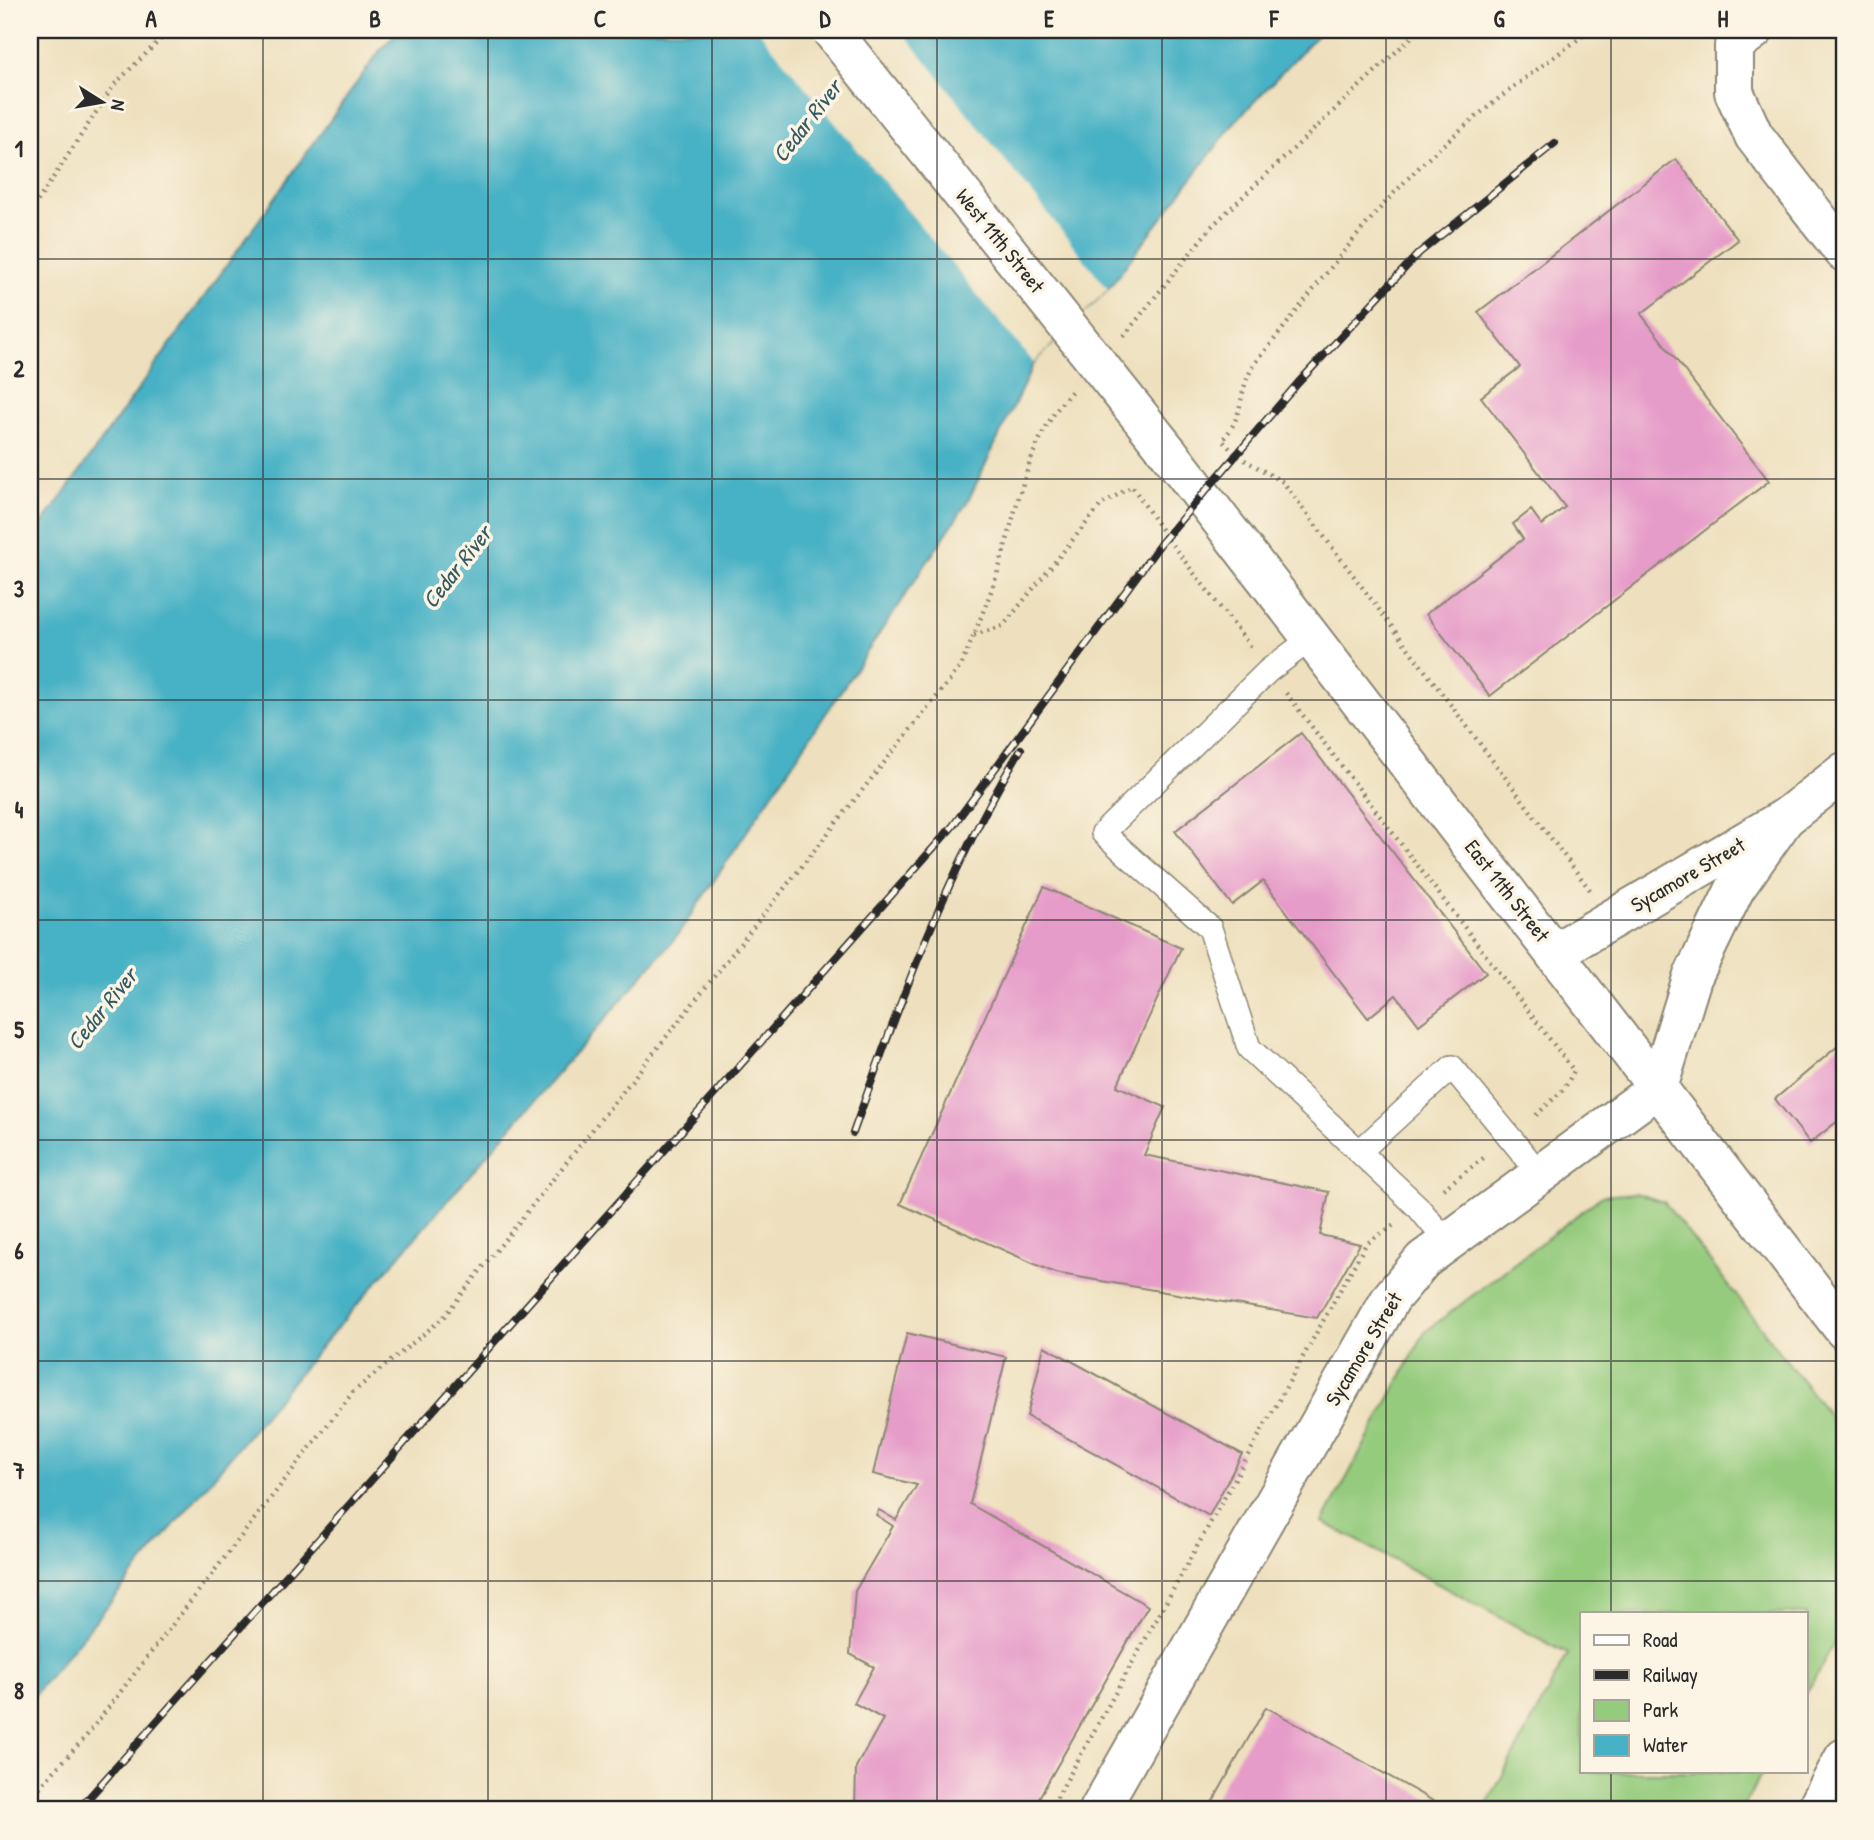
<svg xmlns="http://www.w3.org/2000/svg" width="1874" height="1840" font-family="'Patrick Hand',sans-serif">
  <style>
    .green { fill: #94cb7d; stroke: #607b54; stroke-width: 2 }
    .water { fill: #47b1c5; stroke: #396e78; stroke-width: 2 }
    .pier { fill: #eee0be }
    .building { fill: #e69cc9 }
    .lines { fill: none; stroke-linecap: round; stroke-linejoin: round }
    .service-casing { stroke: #8c8674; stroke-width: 26 }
    .minor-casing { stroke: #8c8674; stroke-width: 42 }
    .tertiary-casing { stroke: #8c8674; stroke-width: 42 }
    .secondary-casing { stroke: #8c8674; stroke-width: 42 }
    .path { stroke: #8c8674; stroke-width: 4.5; stroke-dasharray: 2 5; stroke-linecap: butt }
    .service { stroke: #fff; stroke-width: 23 }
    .minor { stroke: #fff; stroke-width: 38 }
    .tertiary { stroke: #fff; stroke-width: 38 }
    .secondary { stroke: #fff; stroke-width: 38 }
    .rail-casing { stroke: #2b2b2b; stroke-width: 8 }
    .rail { stroke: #fcf5e5; stroke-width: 5; stroke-dasharray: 16; stroke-linecap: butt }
    .secondary-bridge-casing { stroke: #8c8674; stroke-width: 42; stroke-linecap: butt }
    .secondary-bridge { stroke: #fff; stroke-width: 38 }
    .grid { fill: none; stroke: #2b2b2b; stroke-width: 2; stroke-opacity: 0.55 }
    .labels { text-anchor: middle; stroke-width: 7; stroke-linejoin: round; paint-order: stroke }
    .street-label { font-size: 21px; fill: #2b2b2b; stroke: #fcf5e5 }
    .water-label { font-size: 23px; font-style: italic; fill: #355a61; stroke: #fcf5e5 }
    .neatline { fill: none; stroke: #2b2b2b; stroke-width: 2.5 }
    .grid-label { font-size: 23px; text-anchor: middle; font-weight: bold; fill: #2b2b2b }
  </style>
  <rect width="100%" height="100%" fill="#fcf5e5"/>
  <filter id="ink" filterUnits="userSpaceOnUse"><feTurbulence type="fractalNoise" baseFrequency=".0143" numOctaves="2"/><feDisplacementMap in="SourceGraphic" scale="14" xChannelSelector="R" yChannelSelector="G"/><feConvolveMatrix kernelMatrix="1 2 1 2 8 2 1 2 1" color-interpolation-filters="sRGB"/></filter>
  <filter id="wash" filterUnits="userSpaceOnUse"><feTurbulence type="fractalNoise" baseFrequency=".00686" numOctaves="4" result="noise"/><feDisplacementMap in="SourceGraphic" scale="28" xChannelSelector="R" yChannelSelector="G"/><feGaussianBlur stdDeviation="1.57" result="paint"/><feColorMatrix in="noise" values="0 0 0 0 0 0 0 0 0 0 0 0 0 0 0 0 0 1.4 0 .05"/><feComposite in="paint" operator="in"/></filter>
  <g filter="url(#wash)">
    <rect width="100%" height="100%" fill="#eee0be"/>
    <path class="green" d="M1635,1193L1664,1202L1844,1435V1625L1806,1694V1614H1582V1772H1763L1741,1810H1484L1568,1654L1323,1522L1425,1332L1602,1196Z"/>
    <path class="water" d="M399,30H1322L1234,123L1108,289L1034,363L968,501L677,936L323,1344L30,1700V541L381,49Z"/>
    <path class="pier" d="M758,30H901L1108,289L1034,363Z"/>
    <g id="blocks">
      <path class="building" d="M1676,159L1738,240L1641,314L1769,481L1490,696L1426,614L1523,539L1513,524L1531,510L1542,525L1565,507L1481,397L1520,367L1478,312Z
        M1301,733L1486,973L1419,1025L1396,995L1368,1018L1263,881L1232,905L1175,831Z
        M1044,887L1181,948L1117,1086L1165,1107L1144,1155L1329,1192L1320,1235L1360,1244L1317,1318L1055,1273L900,1204Z
        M1844,1041V1116L1810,1143L1775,1099Z
        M907,1333L1006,1357L970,1504L1148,1606L1032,1810H855L856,1767L883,1719L854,1703L874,1667L850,1654L855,1591L893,1526L876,1515L879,1510L896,1520L917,1485L873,1474Z
        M1044,1346L1242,1454L1209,1516L1027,1416Z
        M1266,1707L1442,1806L1439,1810H1208Z"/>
    </g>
  </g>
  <g filter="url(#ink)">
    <use href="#blocks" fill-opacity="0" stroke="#8c8674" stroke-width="2"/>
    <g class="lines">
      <defs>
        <path id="service" d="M1312,638L1268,671L1103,833L1210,928L1249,1048L1418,1207L1447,1242
          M1360,1151L1452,1067L1540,1174"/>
        <path id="minor" d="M1754,30L1734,45V92L1754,136L1844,252
          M1554,953L1785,818
          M1099,1810L1391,1298L1423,1260L1658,1088"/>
        <path id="tertiary" d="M1658,1088L1692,978L1735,889L1785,818L1844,772
          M1816,1810L1844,1758"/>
        <path id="secondary" d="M1169,453L1844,1330"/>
      </defs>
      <use href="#service" class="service-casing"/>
      <use href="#minor" class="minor-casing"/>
      <use href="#tertiary" class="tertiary-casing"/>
      <use href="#secondary" class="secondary-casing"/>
      <path class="path" d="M30,213L114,85L170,30
        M1124,336L1211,227L1419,30
        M974,635L1003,626L1101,505L1132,486L1166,537L1251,647
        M1286,693L1574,1071L1564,1089L1534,1117
        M1590,890L1283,482L1236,455L1222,440C1248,413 1235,388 1258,360C1313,292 1368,214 1433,154C1482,109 1537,69 1591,30
        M1443,1189L1486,1156
        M30,1798L87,1735L353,1392L442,1319L961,666C973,637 985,609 995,580C1017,516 1024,442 1072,391
        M1050,1810L1366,1244L1394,1225"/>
      <use href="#service" class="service"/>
      <use href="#minor" class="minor"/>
      <use href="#tertiary" class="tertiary"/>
      <use href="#secondary" class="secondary"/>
      <defs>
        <path id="rail" d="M853,1133C900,1001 948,869 1021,749
          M78,1810L952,827L1161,543L1298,383L1419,253L1555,143"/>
      </defs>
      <use href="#rail" class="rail-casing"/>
      <use href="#rail" class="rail"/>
      <defs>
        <path id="secondary-bridge" d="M831,30L1169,453"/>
      </defs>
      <use href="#secondary-bridge" class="secondary-bridge-casing"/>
      <use href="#secondary-bridge" class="secondary-bridge"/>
    </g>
  </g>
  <path class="grid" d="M263,30V1810M488,30V1810M712,30V1810M937,30V1810M1162,30V1810M1386,30V1810M1611,30V1614M30,259H1844M30,479H1844M30,700H1844M30,920H1844M30,1140H1844M30,1361H1844M30,1581H1844M1611,1772V1810"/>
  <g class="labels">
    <g class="street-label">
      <text transform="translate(1000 241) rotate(51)" y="7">West 11th Street</text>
      <text transform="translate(1688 875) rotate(-30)" y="7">Sycamore Street</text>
      <text transform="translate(1507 891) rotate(52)" y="7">East 11th Street</text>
      <text transform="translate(1364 1349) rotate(-59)" y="7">Sycamore Street</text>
    </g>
    <g class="water-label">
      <text transform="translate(807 121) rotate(-52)" y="8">Cedar River</text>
      <text transform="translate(457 567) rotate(-52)" y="8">Cedar River</text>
      <text transform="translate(102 1009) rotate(-51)" y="8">Cedar River</text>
    </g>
  </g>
  <rect width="1874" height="1840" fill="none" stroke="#fcf5e5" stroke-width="77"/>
  <rect x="1580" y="1612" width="228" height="161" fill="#fcf5e5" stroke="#a8a49b" stroke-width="2"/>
  <rect x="1594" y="1635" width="35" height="10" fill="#ffffff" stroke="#a8a49b" stroke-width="2"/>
  <text x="1643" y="1647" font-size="21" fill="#2b2b2b">Road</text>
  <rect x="1594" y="1670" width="35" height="10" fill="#2b2b2b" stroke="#a8a49b" stroke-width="2"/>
  <text x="1643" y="1682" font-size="21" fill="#2b2b2b">Railway</text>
  <rect x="1594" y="1700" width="35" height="21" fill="#94cb7d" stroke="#a8a49b" stroke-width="2"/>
  <text x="1643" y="1717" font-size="21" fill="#2b2b2b">Park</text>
  <rect x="1594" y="1735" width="35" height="21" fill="#47b1c5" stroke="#a8a49b" stroke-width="2"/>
  <text x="1643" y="1752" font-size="21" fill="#2b2b2b">Water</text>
  <g transform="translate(102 102) rotate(101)" stroke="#fcf5e5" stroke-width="5" paint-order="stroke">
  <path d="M0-5L12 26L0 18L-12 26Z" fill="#2b2b2b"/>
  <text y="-10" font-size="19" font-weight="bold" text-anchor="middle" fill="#2b2b2b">N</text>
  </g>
  <rect x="38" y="38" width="1798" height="1763" class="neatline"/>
  <g class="grid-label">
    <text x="151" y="27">A</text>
    <text x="375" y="27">B</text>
    <text x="600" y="27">C</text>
    <text x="825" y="27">D</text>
    <text x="1049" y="27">E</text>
    <text x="1274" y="27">F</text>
    <text x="1499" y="27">G</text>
    <text x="1723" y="27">H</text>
    <text x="19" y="157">1</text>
    <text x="19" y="377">2</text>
    <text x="19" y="597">3</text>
    <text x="19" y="818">4</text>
    <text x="19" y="1038">5</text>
    <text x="19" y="1259">6</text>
    <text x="19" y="1479">7</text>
    <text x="19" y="1699">8</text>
  </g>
</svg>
